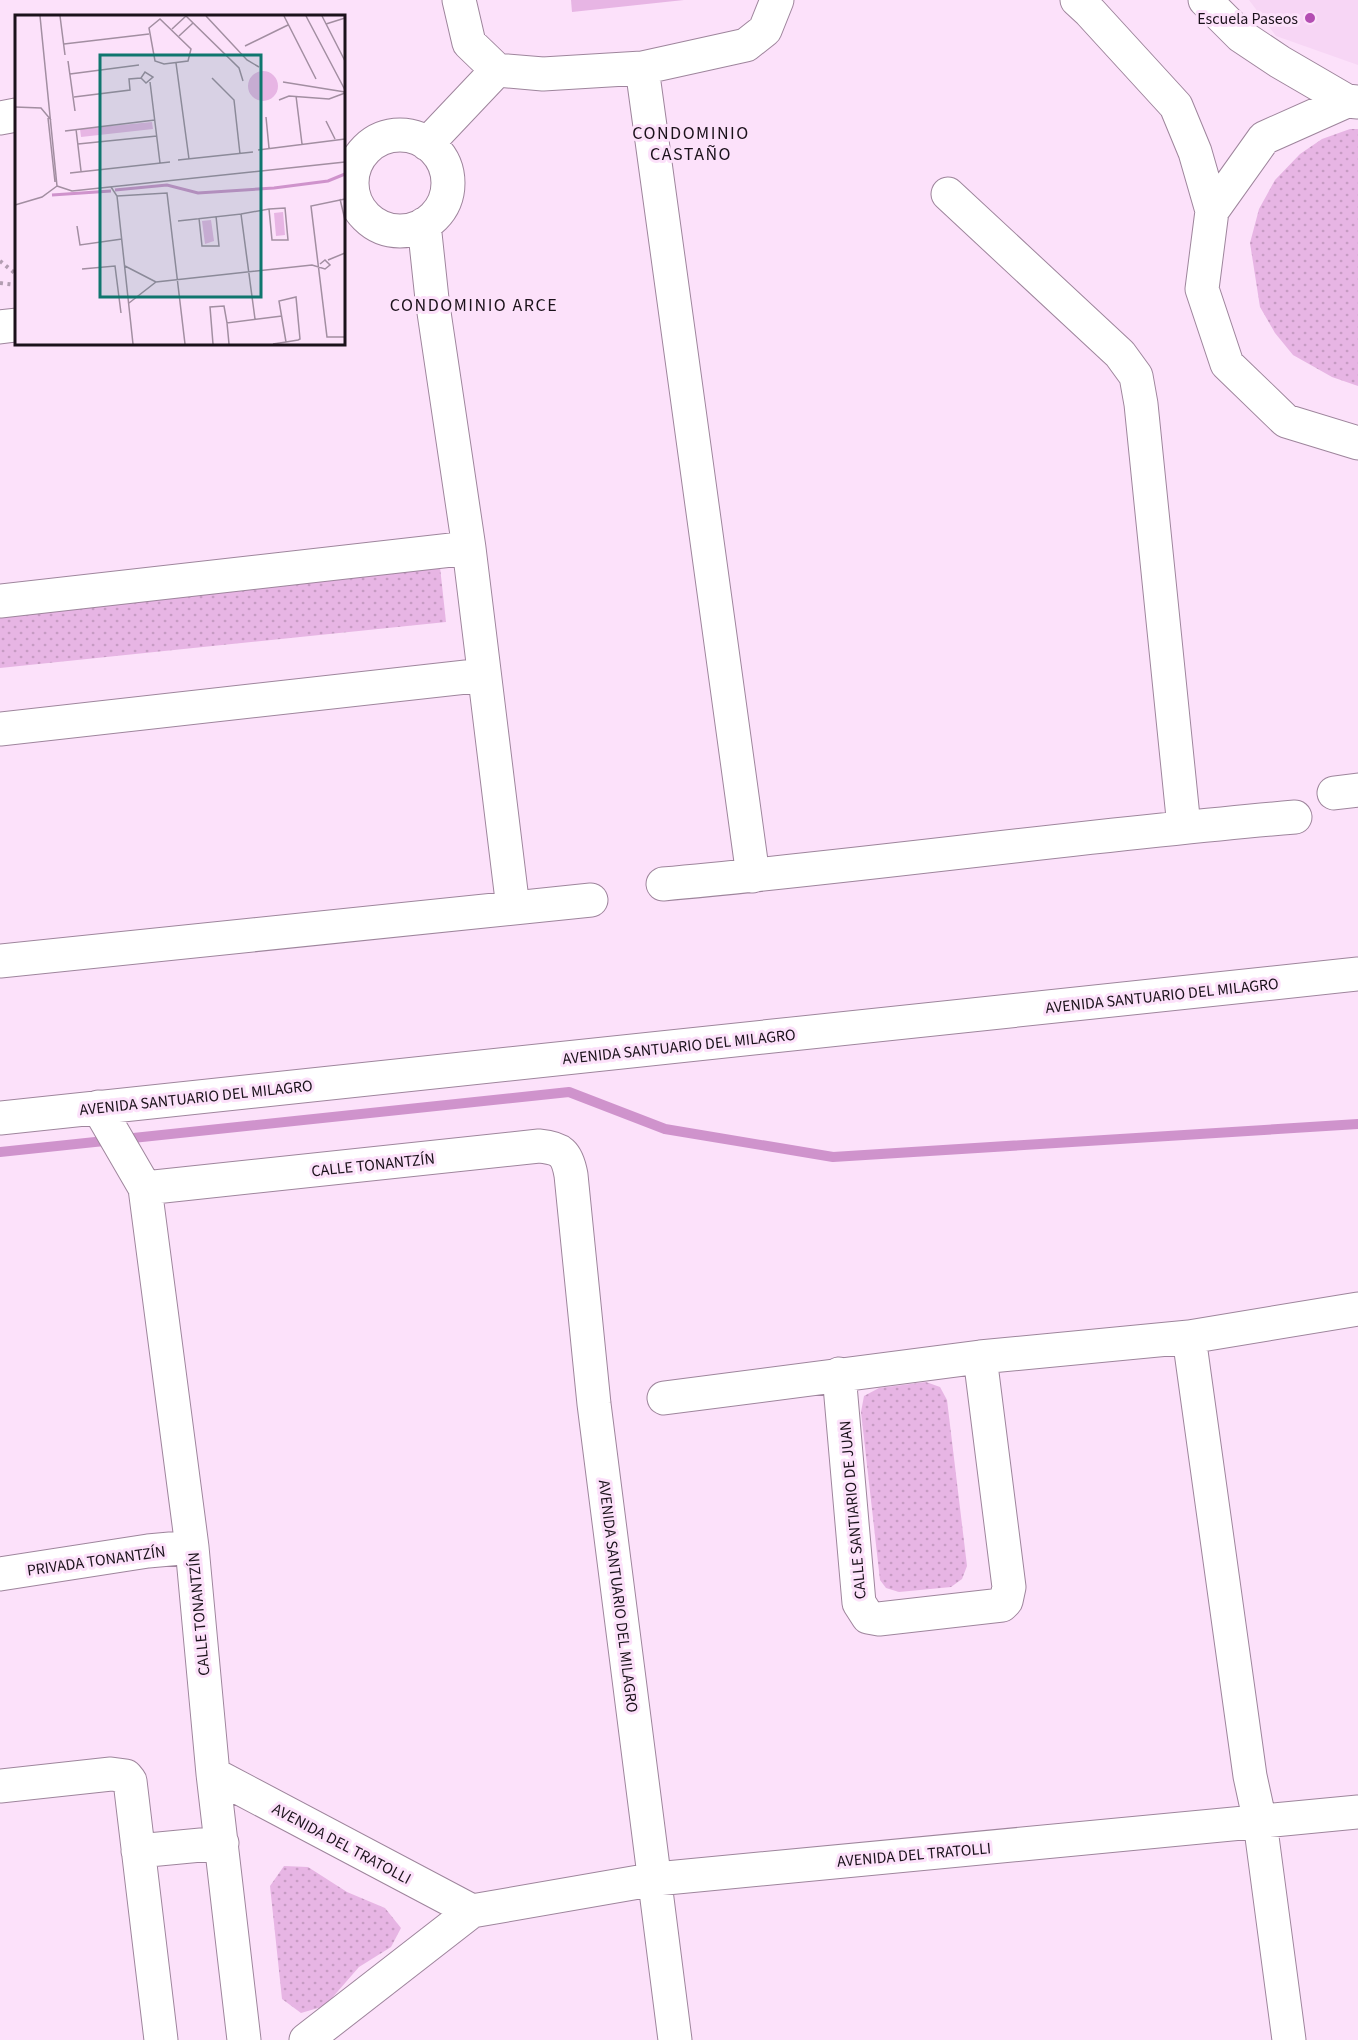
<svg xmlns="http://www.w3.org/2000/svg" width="1358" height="2040" font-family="'Source Sans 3',sans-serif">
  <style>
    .built { fill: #f7d6f5 }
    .garden { fill: url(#garden-dots) }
    .pitch { fill: #e7b5e4 }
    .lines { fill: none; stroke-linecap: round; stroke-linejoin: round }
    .stream { stroke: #cf93cc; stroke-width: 10 }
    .minor-casing { stroke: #9e859c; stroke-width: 35 }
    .path { stroke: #b29db1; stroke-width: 4; stroke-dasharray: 3 4.5; stroke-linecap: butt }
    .minor { stroke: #fff; stroke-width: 33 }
    .poi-dot { fill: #b34db2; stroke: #fce1fa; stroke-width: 2 }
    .labels { text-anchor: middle; stroke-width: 6; stroke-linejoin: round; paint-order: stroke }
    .poi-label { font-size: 16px; fill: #1b121b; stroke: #fce1fa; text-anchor: end }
    .street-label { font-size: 16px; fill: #1b121b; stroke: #fce1fa }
    .neighbourhood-label { font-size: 18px; letter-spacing: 1.5px; fill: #1b121b; stroke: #fce1fa }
    .inset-river { fill: none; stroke: #cf93cc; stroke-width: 3 }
    .inset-road { fill: none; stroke: #a28ea1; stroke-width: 1.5 }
    .view { fill: #0f766e; fill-opacity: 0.15; stroke: #0f766e; stroke-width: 3 }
    .inset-edge { fill: none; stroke: #1b121b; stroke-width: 3 }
  </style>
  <defs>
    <pattern id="garden-dots" width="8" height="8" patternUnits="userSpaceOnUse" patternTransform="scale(1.5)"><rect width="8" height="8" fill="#e7b5e4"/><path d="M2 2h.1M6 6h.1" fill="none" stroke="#c69bc3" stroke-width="1.8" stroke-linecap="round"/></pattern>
  </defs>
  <rect width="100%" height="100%" fill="#fce1fa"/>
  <path class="built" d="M1249,0H1358V65L1276,36Z"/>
  <path class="garden" d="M1350,129H1358V386L1332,377L1293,355L1275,333L1260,307L1250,243L1259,209L1275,180L1300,154L1322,139Z
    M439,558L446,622L0,668V603Z
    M926,1382L940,1387L947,1400L967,1566L962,1579L951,1587L899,1592L886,1588L880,1580L861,1412L864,1396L879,1388Z
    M284,1866L308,1867L347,1892L385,1908L401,1928L391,1947L359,1967L325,2006L301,2013L282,1999L270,1886Z"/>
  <path class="pitch" d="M571,0H684L572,12Z"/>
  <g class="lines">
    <path class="stream" d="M0,1152L569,1092L665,1129L833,1157L1358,1124"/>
    <defs>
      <path id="minor" d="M459,0L469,43L497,70L543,74L642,68L746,45L765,30L777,0
        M1077,0L1090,12L1176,106L1195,152L1212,211
        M1205,0L1241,36L1280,62L1347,101
        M642,68L753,876
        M1358,102L1347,101L1264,138L1212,211L1202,289L1227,364L1286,421L1358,443
        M0,118L16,115
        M352 183a48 48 0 1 1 96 0a48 48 0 1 1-96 0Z
        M427,144L497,70
        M948,194L1120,354L1136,376L1141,404L1184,827
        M424,224L432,299L469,548L513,908
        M0,327L16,325
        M0,601L469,548
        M0,729L484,675
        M1334,793L1358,790
        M663,884C874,865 1084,835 1295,817
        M0,961L591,900
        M98,1107L145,1188L192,1547L213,1774L244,2040
        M0,1118L1358,974
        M145,1188L539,1146C561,1148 567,1153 571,1175L594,1404L675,2040
        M1189,1337L1358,1309
        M839,1374L859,1603L868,1617L879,1619L1002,1605L1006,1601L1009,1587L980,1357
        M664,1398L980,1357L1189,1337L1250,1776L1260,1822L1289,2040
        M0,1574L148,1551L192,1547
        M213,1774L472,1911
        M0,1786L111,1774L126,1776L130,1781L161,2040
        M138,1851L222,1843
        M306,2040L472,1911L656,1879L1358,1812"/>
    </defs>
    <use href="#minor" class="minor-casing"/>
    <path class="path" d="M0,261L16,274
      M0,283L16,285"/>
    <use href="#minor" class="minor"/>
  </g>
  <circle class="poi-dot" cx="1310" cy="18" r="6"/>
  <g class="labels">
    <g class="poi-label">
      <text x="1298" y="24">Escuela Paseos</text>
    </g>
    <g class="street-label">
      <text transform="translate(1162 995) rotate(-6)" y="6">AVENIDA SANTUARIO DEL MILAGRO</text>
      <text transform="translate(679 1046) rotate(-6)" y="6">AVENIDA SANTUARIO DEL MILAGRO</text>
      <text transform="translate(196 1097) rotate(-6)" y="6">AVENIDA SANTUARIO DEL MILAGRO</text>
      <text transform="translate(373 1164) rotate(-6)" y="6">CALLE TONANTZÍN</text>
      <text transform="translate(852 1510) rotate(-95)" y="6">CALLE SANTIARIO DE JUAN</text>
      <text transform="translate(96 1560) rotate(-8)" y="6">PRIVADA TONANTZÍN</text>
      <text transform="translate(619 1596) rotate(83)" y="6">AVENIDA SANTUARIO DEL MILAGRO</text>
      <text transform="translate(198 1614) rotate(-95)" y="6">CALLE TONANTZÍN</text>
      <text transform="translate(342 1843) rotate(28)" y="6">AVENIDA DEL TRATOLLI</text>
      <text transform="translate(914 1854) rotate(-5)" y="6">AVENIDA DEL TRATOLLI</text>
    </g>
    <g class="neighbourhood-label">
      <text x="691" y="139">CONDOMINIO<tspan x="691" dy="21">CASTAÑO</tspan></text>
      <text x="474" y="311">CONDOMINIO ARCE</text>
    </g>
  </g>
  <g transform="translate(15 15)">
    <rect width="330" height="330" fill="#fce1fa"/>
    <path d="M233 71a15 15 0 1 1 30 0a15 15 0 1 1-30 0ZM137,107L138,114L66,122L65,114ZM268,197L270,220L261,221L259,198ZM196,205L199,226L190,229L187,206Z" fill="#e7b5e4"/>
    <path class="inset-river" d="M100,175L152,170L183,178L259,173L313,166L330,159M37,180L96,176"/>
    <path class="inset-road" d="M45,1L50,40M191,1L232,45L244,52M269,1L301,64M291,1L330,75M307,1L330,46M145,4L176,34L173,46L149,49L140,46L134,13ZM311,9L330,3M157,14L171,1L224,53L228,66M164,21L178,8M49,29L134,19M230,31L273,10M53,46L60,96M161,48L174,144M55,59L124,50M197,63L219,85L225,139M135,67L145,148M268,67L330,77M281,81L287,129M59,82L115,75L114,64L126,63L130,57L138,62L131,68L126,63M264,85L274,81L314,84L330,78M0,92L26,93L36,105M251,102L254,133M33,103L40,167M311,106L320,124M61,114L66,156M50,116L140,105M63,129L142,121M243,135L330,124M163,145L238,137M55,158L155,147M42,171L57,176L330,147M96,172L102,181L118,329M102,181L152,178L170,329M325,184L330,205M330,184L296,191L312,322H330M0,190L27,182L42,171L25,1M226,199L254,194L270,193L273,225H257L254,194M184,203L187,231H204L201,201M163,206L226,199L240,304M62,211L65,230L107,224M313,245L330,238M110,251L141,267M67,254L100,251L106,298M114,288L141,267L297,250L310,254L315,250L310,245L305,249M212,308L214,329M198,329L195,292L209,291L212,308L267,301M258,329L271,327L283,325L285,324L281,282L264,286L271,327"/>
    <path class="view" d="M85,40H246V282H85Z"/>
    <rect width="330" height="330" class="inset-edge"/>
  </g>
</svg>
